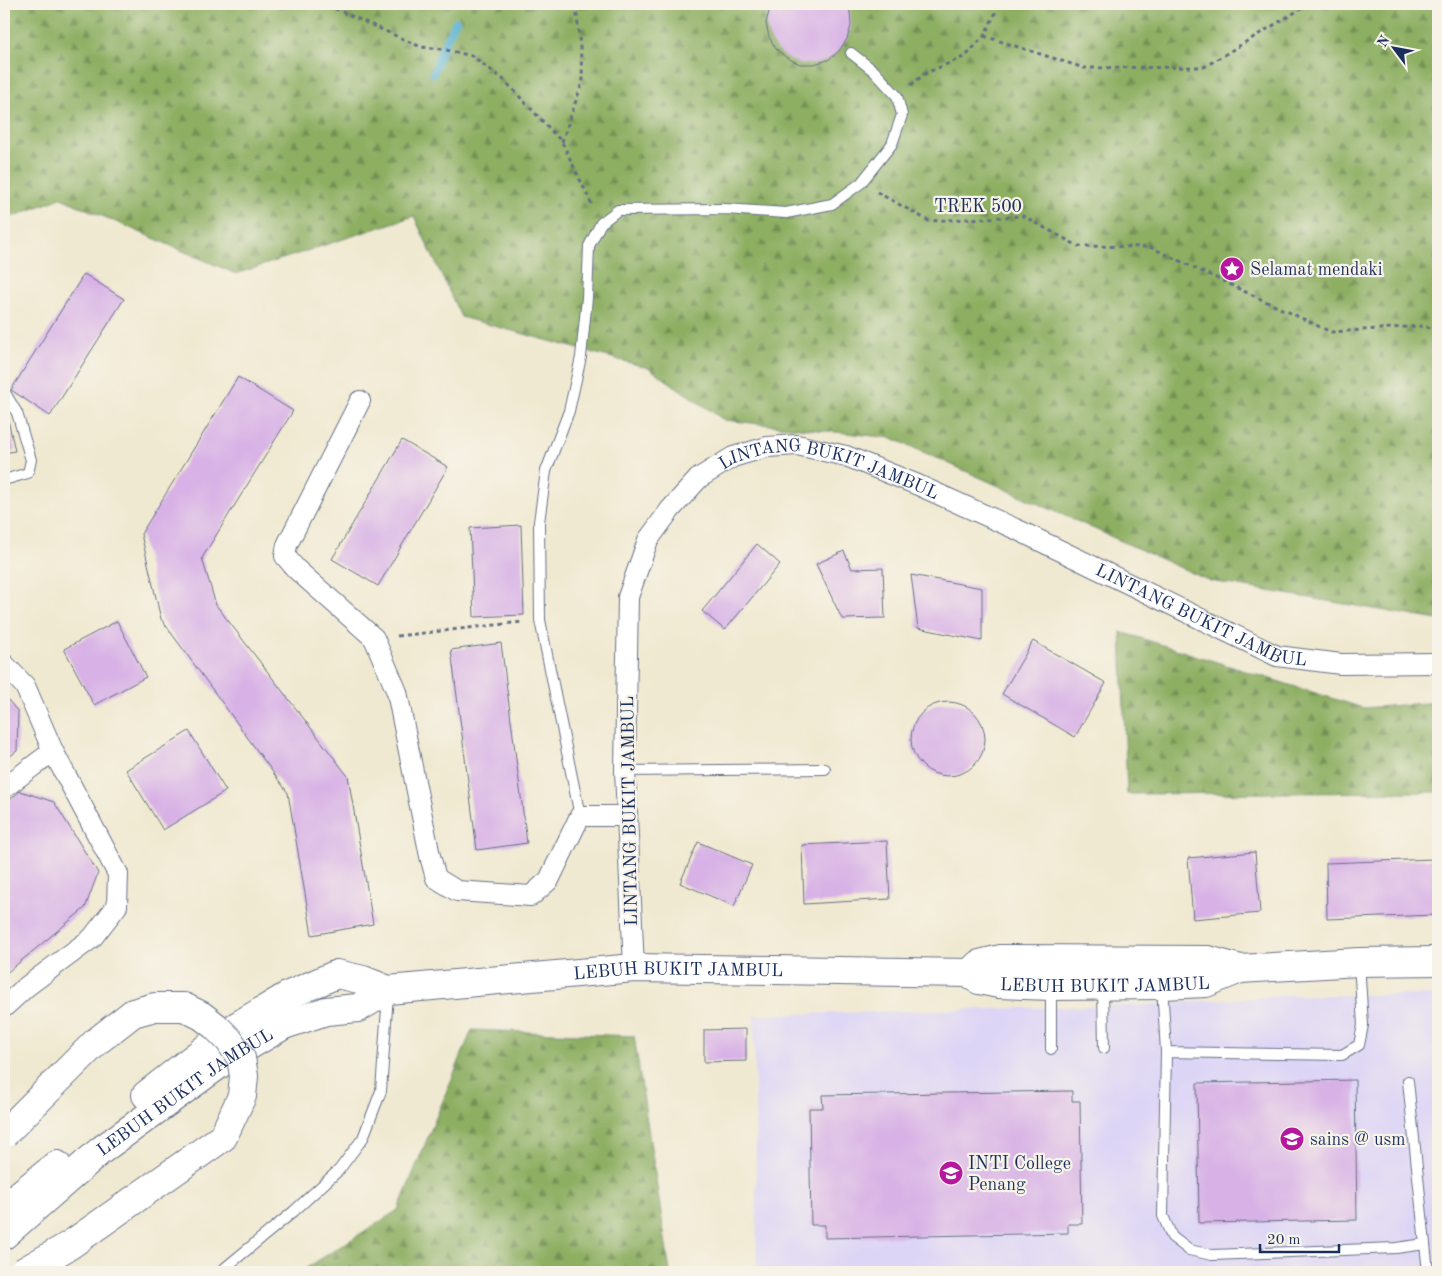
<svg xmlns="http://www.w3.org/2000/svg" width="1442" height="1276" font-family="'Old Standard TT',serif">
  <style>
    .built { fill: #ddd5f6 }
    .forest { fill: url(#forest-firs); stroke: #546f60 }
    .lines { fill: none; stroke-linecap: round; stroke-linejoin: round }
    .stream { stroke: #51afcf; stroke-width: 8 }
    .building { fill: #d8b2e6 }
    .lane-casing { stroke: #667086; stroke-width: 12 }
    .street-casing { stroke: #667086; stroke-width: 22 }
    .secondary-casing { stroke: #667086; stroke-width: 30 }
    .primary-casing { stroke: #667086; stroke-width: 30 }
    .path { stroke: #667086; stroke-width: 3; stroke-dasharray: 4 4; stroke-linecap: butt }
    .lane { stroke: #fff; stroke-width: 10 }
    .street { stroke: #fff; stroke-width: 20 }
    .secondary { stroke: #fff; stroke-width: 28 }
    .primary { stroke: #fff; stroke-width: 28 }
    .primary-bridge-casing { stroke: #667086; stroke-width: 30; stroke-linecap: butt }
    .primary-bridge { stroke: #fff; stroke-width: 28 }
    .labels { text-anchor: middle; stroke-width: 4.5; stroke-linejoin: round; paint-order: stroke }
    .street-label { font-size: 18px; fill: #1b2f5e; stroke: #f7f3e8 }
    .poi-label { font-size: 18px; fill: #1b2f5e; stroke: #f7f3e8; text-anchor: start }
  </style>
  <defs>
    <pattern id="forest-firs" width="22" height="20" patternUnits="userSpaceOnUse" patternTransform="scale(1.25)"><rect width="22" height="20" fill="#8daf62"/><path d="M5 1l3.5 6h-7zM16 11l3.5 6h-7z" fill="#728f54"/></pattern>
  </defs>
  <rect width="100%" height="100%" fill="#f7f3e8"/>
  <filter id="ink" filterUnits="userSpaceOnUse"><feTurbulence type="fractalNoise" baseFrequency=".02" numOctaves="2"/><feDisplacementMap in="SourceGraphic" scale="10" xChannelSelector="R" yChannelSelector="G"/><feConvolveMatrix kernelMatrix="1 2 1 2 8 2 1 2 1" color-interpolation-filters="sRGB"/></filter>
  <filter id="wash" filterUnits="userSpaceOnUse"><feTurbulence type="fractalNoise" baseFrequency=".0096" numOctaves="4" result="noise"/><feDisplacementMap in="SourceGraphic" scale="20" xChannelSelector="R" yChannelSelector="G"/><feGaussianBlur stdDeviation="1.12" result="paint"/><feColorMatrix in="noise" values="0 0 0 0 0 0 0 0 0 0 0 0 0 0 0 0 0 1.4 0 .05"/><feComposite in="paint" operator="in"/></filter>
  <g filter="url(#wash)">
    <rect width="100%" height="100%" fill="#f0e9d1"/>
    <path class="built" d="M1293,995H1438V1272H757L754,1015L1143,1005Z"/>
    <path class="forest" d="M4,4H1438V620L1210,581L892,438L724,420L649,368L461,317L414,216L236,274L61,198L4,220Z
      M1121,632L1363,708L1438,702V792L1127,794Z
      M472,1030L634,1036L670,1272H300L398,1210Z"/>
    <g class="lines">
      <path class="stream" d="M433,74L442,49L456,21"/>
    </g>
    <g id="blocks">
      <path class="building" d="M771,4H847L850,12L851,26L847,39L839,51L828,60L814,64H800L787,58L776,49L769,37L766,23Z
        M84,274L124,299L50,416L11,390Z
        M238,377L293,411L202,558L216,605L348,776L373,924L312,935L288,793L161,619L141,534Z
        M4,401L15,451L4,453Z
        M402,440L448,467L378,586L332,559Z
        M521,525L524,615L474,617L470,528Z
        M757,544L780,564L725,630L702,611Z
        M844,551L852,569L883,568L885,618L842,619L816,564Z
        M911,575L982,588V641L918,628Z
        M117,621L146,677L94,705L64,649Z
        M1033,641L1106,683L1075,737L1002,694Z
        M501,643L527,843L477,850L451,650Z
        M4,695L18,712L17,751L4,761Z
        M911 739a37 37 0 1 1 74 0a37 37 0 1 1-74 0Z
        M189,731L226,791L163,830L126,770Z
        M20,791L54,802L98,873L85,908L4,975V805Z
        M887,841L890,899L804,904L802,845Z
        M698,842L752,865L734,906L680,883Z
        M1255,852L1260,913L1193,919L1188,858Z
        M1434,859L1435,915L1327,919L1326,863Z
        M746,1029V1061L704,1062V1030Z
        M1355,1080L1357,1220L1199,1223L1197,1083Z
        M1072,1091V1101H1080L1082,1224H1068V1233L825,1238V1225H811L809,1108H823L822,1095Z"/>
    </g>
  </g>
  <g filter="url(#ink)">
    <use href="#blocks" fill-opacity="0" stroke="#667086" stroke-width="1"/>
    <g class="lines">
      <defs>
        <path id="lane" d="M4,391L17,413L31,460L28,473L4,480
          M625,771L825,769
          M580,816L540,620L539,522L546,471L569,411L581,357L587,298L589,246L601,223L618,210L725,209L786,213L832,204L861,183L892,144L902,115L897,96L874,71L851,53
          M1162,985L1166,1052L1163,1216L1172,1237L1189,1250L1212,1255L1396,1248L1425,1244L1428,1272
          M1103,986L1104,1048
          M1051,1049V987
          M1166,1052L1342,1055L1359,1045L1363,1025L1359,962
          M1408,1081L1425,1244
          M220,1272L293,1212L339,1170L363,1138L381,1091L388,994"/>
        <g id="street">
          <path d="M360,401L287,545L285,556L296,569L374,638L397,692L430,856L436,878L457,891L531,896L549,880L580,816H627"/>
          <path d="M4,664L25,686L53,751L118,874L117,906L92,938L26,987L4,1007"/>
          <path d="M4,788L53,751"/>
          <path id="s1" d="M634,968L625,771L628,597L648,540L670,510L699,478L733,457L767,447L797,445L846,456L918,485L1020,531L1277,656L1341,664L1438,663"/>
        </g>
        <g id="secondary">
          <path d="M970,973L979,964L1000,959L1208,960L1240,969L1359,962L1438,961"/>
          <path id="s2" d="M388,990L634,968L970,973L972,976L979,980L999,984L1051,986L1162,985L1206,983L1240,969"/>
        </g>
        <g id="primary">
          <path d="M146,1095L227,1032L289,995L337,974L363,980L388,990"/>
          <path d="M4,1207L57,1165"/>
          <path id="s3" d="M4,1235L100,1151L228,1058L284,1025L326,1011L358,1008L388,990"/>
        </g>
      </defs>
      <use href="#lane" class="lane-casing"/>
      <use href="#street" class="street-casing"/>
      <use href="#secondary" class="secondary-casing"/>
      <use href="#primary" class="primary-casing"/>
      <path class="path" d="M311,4L336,9L421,47L442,49L472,56L504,80L562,142L593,207
        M984,36L1084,68L1204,67L1304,7L1306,4
        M911,85L926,73L966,56L984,36L995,14L994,4
        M562,142L583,80L576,4
        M877,192L929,221L1023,216L1078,246L1150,247L1331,332L1423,326L1438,330
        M397,636L522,622"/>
      <use href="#lane" class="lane"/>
      <use href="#street" class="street"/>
      <use href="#secondary" class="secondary"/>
      <use href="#primary" class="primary"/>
      <defs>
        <path id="primary-bridge" d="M4,1134L96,1042L133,1013L155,1007H184L202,1016L215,1026L229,1040L241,1058L244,1076L242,1096L223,1137L70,1245L23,1272"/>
      </defs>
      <use href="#primary-bridge" class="primary-bridge-casing"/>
      <use href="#primary-bridge" class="primary-bridge"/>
    </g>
  </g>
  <defs>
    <symbol id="sight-disc" viewBox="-11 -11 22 22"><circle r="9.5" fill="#b5179e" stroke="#f7f3e8"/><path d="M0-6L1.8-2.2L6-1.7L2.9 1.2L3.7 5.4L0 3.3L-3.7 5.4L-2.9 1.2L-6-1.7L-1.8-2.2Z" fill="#fff"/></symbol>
    <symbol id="university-disc" viewBox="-11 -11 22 22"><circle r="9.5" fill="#b5179e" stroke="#f7f3e8"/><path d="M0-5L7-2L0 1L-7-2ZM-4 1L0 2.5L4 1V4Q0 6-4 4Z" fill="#fff"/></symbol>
  </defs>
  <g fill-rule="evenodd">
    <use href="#sight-disc" x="1218" y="255" width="28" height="28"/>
    <use href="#university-disc" x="1278" y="1125" width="28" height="28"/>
    <use href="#university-disc" x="937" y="1159" width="28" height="28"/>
  </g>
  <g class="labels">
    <g class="street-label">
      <text x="978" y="212">TREK 500</text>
      <text dy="6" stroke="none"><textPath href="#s1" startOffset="652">LINTANG BUKIT JAMBUL</textPath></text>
      <text dy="6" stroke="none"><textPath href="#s1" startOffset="1058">LINTANG BUKIT JAMBUL</textPath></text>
      <text transform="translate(629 811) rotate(-91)" y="6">LINTANG BUKIT JAMBUL</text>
      <text dy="6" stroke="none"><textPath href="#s2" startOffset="291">LEBUH BUKIT JAMBUL</textPath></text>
      <text dy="6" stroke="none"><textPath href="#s2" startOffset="721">LEBUH BUKIT JAMBUL</textPath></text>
      <text dy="6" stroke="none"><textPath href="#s3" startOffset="231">LEBUH BUKIT JAMBUL</textPath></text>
    </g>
    <g class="poi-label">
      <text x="1250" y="275">Selamat mendaki</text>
      <text x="1310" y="1145">sains @ usm</text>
      <text x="968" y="1169">INTI College<tspan x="968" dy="21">Penang</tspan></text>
    </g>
  </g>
  <rect width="1442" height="1276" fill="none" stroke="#f7f3e8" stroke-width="20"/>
  <g transform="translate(1394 48) rotate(302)" stroke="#f7f3e8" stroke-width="4" paint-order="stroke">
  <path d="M0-4L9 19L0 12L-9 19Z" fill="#1b2f5e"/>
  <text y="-8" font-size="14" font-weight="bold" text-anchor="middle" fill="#1b2f5e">N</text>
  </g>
  <path d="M1260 1244v8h79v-8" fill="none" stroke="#1b2f5e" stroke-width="2.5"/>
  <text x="1267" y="1244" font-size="15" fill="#1b2f5e" stroke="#f7f3e8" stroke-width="4" paint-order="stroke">20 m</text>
</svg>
